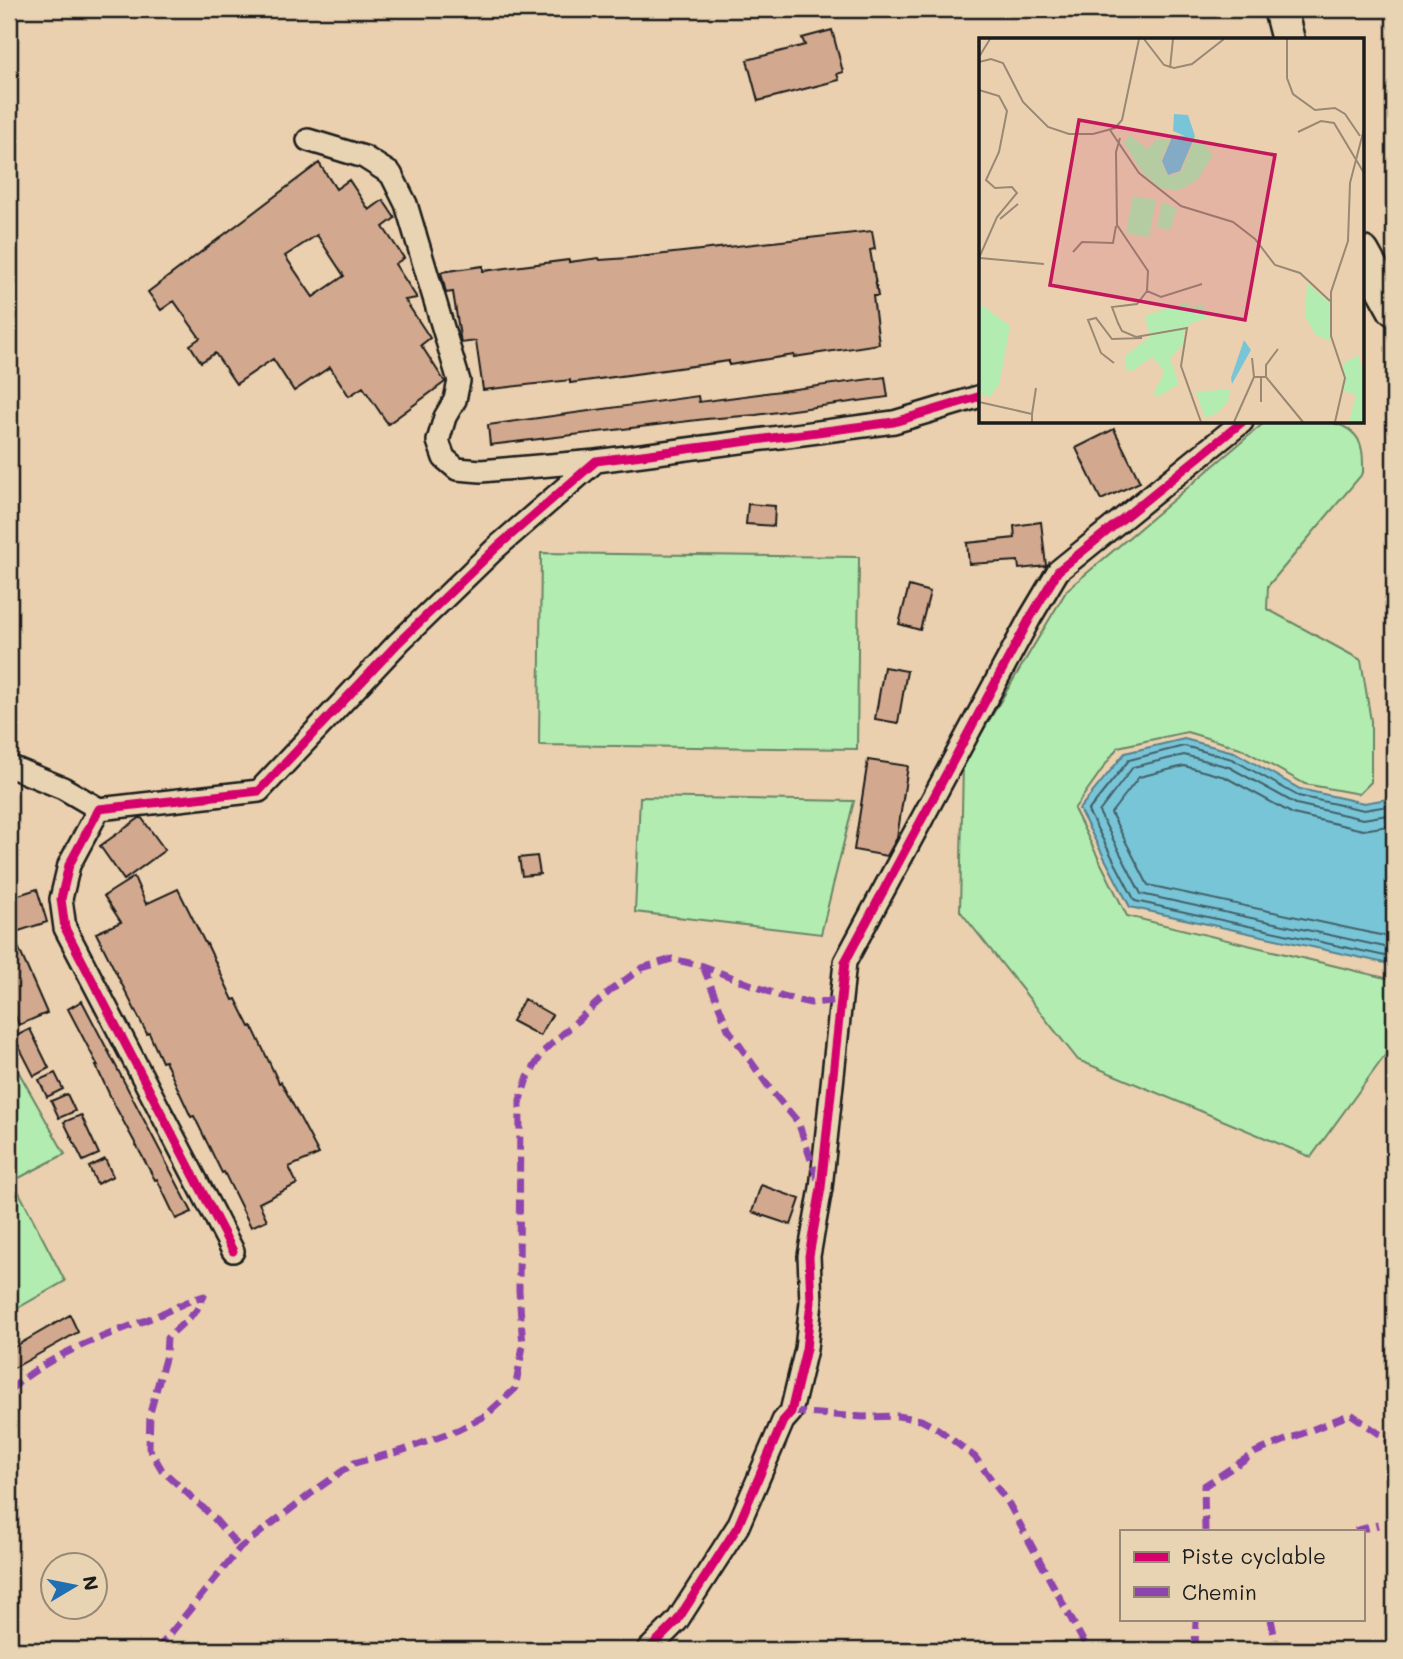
<svg xmlns="http://www.w3.org/2000/svg" width="1403" height="1659" font-family="Mali,sans-serif">
  <style>
    .green { fill: #b3ecb0; stroke: #688466; stroke-width: 2 }
    .water { fill: #79c5d8; stroke: #54818d; stroke-width: 2 }
    .lines { fill: none; stroke-linecap: round; stroke-linejoin: round }
    .shore { stroke: #416067; stroke-width: 2 }
    .building { fill: #d2a98e; stroke: #1c1c1c; stroke-width: 2; fill-rule: evenodd }
    .street-casing { stroke: #1c1c1c; stroke-width: 26 }
    .secondary-casing { stroke: #1c1c1c; stroke-width: 37 }
    .street { stroke: #e8d4b2; stroke-width: 21 }
    .secondary { stroke: #e8d4b2; stroke-width: 32 }
    .quiet { stroke: #8e44ad; stroke-width: 7; stroke-dasharray: 14 7; stroke-linecap: butt }
    .cycleway-casing { stroke: #e8d4b2; stroke-width: 13 }
    .cycleway { stroke: #d6006c; stroke-width: 9 }
    .inset-road { fill: none; stroke: #988874; stroke-width: 2 }
    .view { fill: #c2185b; fill-opacity: 0.15; stroke: #c2185b; stroke-width: 3.5 }
    .inset-edge { fill: none; stroke: #1c1c1c; stroke-width: 3.5 }
  </style>
  <rect width="100%" height="100%" fill="#ead0ae"/>
  <filter id="ink" filterUnits="userSpaceOnUse"><feTurbulence type="fractalNoise" baseFrequency=".0143" numOctaves="2"/><feDisplacementMap in="SourceGraphic" scale="14" xChannelSelector="R" yChannelSelector="G"/><feConvolveMatrix kernelMatrix="1 2 1 2 8 2 1 2 1" color-interpolation-filters="sRGB"/></filter>
  <g filter="url(#ink)">
    <path class="green" d="M1265,422C1292,422 1335,413 1355,435C1364,445 1363,461 1363,473L1268,586L1267,609L1361,660L1371,721V782L1359,794L1305,784L1240,748L1187,732L1118,747L1074,809L1127,916L1394,980V1043L1311,1157L1078,1060L960,911L963,764L1067,590Z
      M541,553L859,557L857,749L539,745Z
      M640,797L854,801L821,934L635,912Z
      M9,1055L65,1154L13,1181L65,1281L9,1313Z"/>
    <path class="water" d="M1184,739L1234,752L1300,789L1364,803L1394,798V965L1130,907L1079,809L1125,753Z"/>
    <g class="lines">
      <path class="shore" d="M1394,805L1364,810L1298,796L1232,759L1184,746L1129,760L1088,811L1135,901L1394,958
        M1394,814L1363,819L1296,804L1229,767L1184,755L1133,767L1099,812L1141,894L1394,949
        M1394,825L1363,830L1293,814L1225,777L1184,766L1139,777L1111,813L1148,885L1394,938"/>
    </g>
    <path class="building" d="M832,30L843,72L837,74L839,80L758,101L747,60L805,45L802,38Z
      M319,163L336,189L349,180L369,210L383,200L395,218L383,227L404,258L395,264L417,298L405,300L430,338L421,345L445,382L388,424L363,387L349,396L330,367L294,391L273,359L236,384L215,353L201,362L190,345L200,338L174,301L161,310L148,292ZM317,235L344,276L313,297L285,256Z
      M872,231L875,249L870,250L878,296H873L879,344L794,357V355L729,365V361L570,383V380L483,390L476,341L461,343L453,292L446,293L441,272L483,266V271L569,260V262L599,258L600,260L629,258Z
      M885,377L888,397L756,415L706,419L490,445L488,425L698,396L699,402Z
      M1114,429L1140,482L1101,500L1076,448Z
      M748,504L775,506L774,526L746,524Z
      M1041,522L1046,566L1019,569L1018,561L969,564L967,543L1015,538L1014,526Z
      M909,586L930,592L920,630L899,624Z
      M884,667L907,671L898,723L875,719Z
      M868,760L908,766L897,838L887,856L854,850Z
      M141,817L165,850L124,880L100,846Z
      M537,856L540,874L522,876L519,858Z
      M134,877L146,904L178,889L206,945L207,944L233,1000L236,999L250,1027L252,1026L279,1083L281,1082L319,1154L289,1167L297,1184L259,1203L267,1220L251,1227L224,1172L222,1173L194,1116L191,1117L165,1061L162,1062L149,1033L147,1034L96,933L121,922L104,896Z
      M37,889L47,922L12,933L47,1013L19,1025L9,1001V898Z
      M524,999L552,1015L540,1036L512,1021Z
      M82,1001L192,1212L176,1219L157,1179L155,1180L114,1104L96,1066H98L68,1009Z
      M30,1029L49,1068L34,1076L14,1037Z
      M55,1073L63,1089L47,1097L39,1080Z
      M67,1094L75,1111L59,1118L51,1101Z
      M81,1115L99,1154L83,1161L64,1122Z
      M105,1159L113,1176L97,1184L89,1167Z
      M761,1185L800,1199L791,1225L752,1212Z
      M70,1315L78,1332L14,1368L9,1359V1350Z"/>
    <g class="lines">
      <defs>
        <path id="street" d="M308,140L364,157L391,174L406,204L459,381L455,400L445,417L438,441L444,458L457,469L481,471L596,461
          M9,766L63,788L99,809
          M233,1251L65,928L61,899L69,865L99,809L259,791L399,642L497,547L596,461L894,422L981,396
          M648,1650L677,1621L738,1526L783,1421L791,1412L806,1349L811,1302L809,1256L821,1188L845,962L1030,618L1058,571L1242,422"/>
        <path id="secondary" d="M1280,9L1288,40
          M1363,253L1394,309"/>
      </defs>
      <use href="#street" class="street-casing"/>
      <use href="#secondary" class="secondary-casing"/>
      <use href="#street" class="street"/>
      <use href="#secondary" class="secondary"/>
      <path class="quiet" d="M703,966L728,1029L771,1090L798,1122L818,1180
        M9,1391C50,1353 103,1337 154,1317C171,1310 186,1301 204,1296L196,1311L167,1338L166,1355L150,1413L149,1448L162,1470L212,1516L240,1548
        M791,1412L863,1417L898,1416L921,1420L938,1429L975,1457L1009,1504L1088,1650
        M1205,1531L1204,1486L1256,1452L1351,1414L1394,1444
        M1355,1531L1378,1525
        M1271,1619L1277,1650
        M157,1650L240,1548L317,1489L354,1463L401,1451L458,1430L485,1416L515,1389L523,1346L519,1291L520,1100L527,1079L543,1052L611,990L642,968L672,959L703,966L783,997L811,1003L841,1000
        M1195,1650L1196,1619"/>
      <defs>
        <path id="cycleway" d="M233,1251L65,928L61,899L69,865L99,809L259,791L399,642L497,547L596,461L894,422L981,396
          M648,1650L677,1621L738,1526L783,1421L791,1412L806,1349L811,1302L809,1256L821,1188L845,962L1030,618L1058,571L1242,422"/>
      </defs>
      <use href="#cycleway" class="cycleway-casing"/>
      <use href="#cycleway" class="cycleway"/>
    </g>
  </g>
  <g transform="translate(979 38)">
    <rect width="385" height="385" fill="#ead0ae"/>
    <path d="M150,97L169,111L177,101L191,102L182,123L189,138L202,134L217,99L234,117L218,142L198,153L181,150L163,134L145,105ZM154,158L177,162L170,199L147,195ZM183,164L198,170L191,192L178,189ZM328,245L351,265L350,303L336,296L326,278ZM208,264L211,270L223,266L228,280L212,285L204,295V306L191,321L200,346L178,359L175,355L185,334L182,329L173,319L153,333L146,331V318L171,299L166,278ZM0,265L31,288L20,347L10,359L0,355ZM379,317L385,337V384H370L377,357L363,352L365,325ZM251,351L249,364L238,375L226,380L217,354Z" fill="#b3ecb0"/>
    <path d="M195,76L209,77L216,98L201,133L189,137L183,123L194,97L206,98L194,93ZM265,302L272,312L253,346L252,340Z" fill="#79c5d8"/>
    <path class="inset-road" d="M165,1L185,27L195,30L213,26L245,1M308,1V40L314,56L336,72L356,70L366,76L381,98M0,19L11,1M0,24L12,21L24,25L44,64L69,89L90,96H114L136,90L143,82L160,1M191,30L194,1M0,52L20,58L28,73L20,114L7,142L16,150L33,149L38,155L18,179L0,220M131,92L160,135L202,168L254,184L276,201L296,227L321,235L351,263M319,94L342,83L355,85L385,135M141,100L137,114L138,187L169,233L168,253L182,259L223,246M21,181L39,166M94,214L103,204L134,205L137,188M1,220L65,226M168,253L158,266L133,269L139,285L143,293L157,299L208,290L202,328L222,384M135,325L122,315L109,282L117,280L133,301L163,300M275,339H287L324,384M287,339V327L299,311M0,364L53,376V384M282,364V338M53,376L57,350M255,384L275,339L273,320M356,384L366,340L352,298V254L369,203L371,145L385,91"/>
    <path class="view" d="M100,82L296,117L266,282L71,247Z"/>
    <rect width="385" height="385" class="inset-edge"/>
  </g>
  <rect width="1403" height="1659" fill="none" stroke="#e8d4b2" stroke-width="35"/>
  <rect x="18" y="18" width="1368" height="1624" fill="none" stroke="#1c1c1c" stroke-width="2.5" filter="url(#ink)"/>
  <rect x="1120" y="1530" width="245" height="91" fill="#e8d4b2" stroke="#968a76" stroke-width="2"/>
  <rect x="1134" y="1552" width="35" height="10" fill="#d6006c" stroke="#968a76" stroke-width="2"/>
  <text x="1182" y="1564" font-size="21" fill="#1c1c1c">Piste cyclable</text>
  <rect x="1134" y="1587" width="35" height="10" fill="#8e44ad" stroke="#968a76" stroke-width="2"/>
  <text x="1182" y="1600" font-size="21" fill="#1c1c1c">Chemin</text>
  <g transform="translate(74 1586) rotate(80)"><circle r="33" fill="#e8d4b2" stroke="#968a76" stroke-width="2"/>
  <path d="M0-5L12 26L0 18L-12 26Z" fill="#1f6fb2"/>
  <text y="-10" font-size="19" font-weight="bold" text-anchor="middle" fill="#1c1c1c">N</text>
  </g>
</svg>
